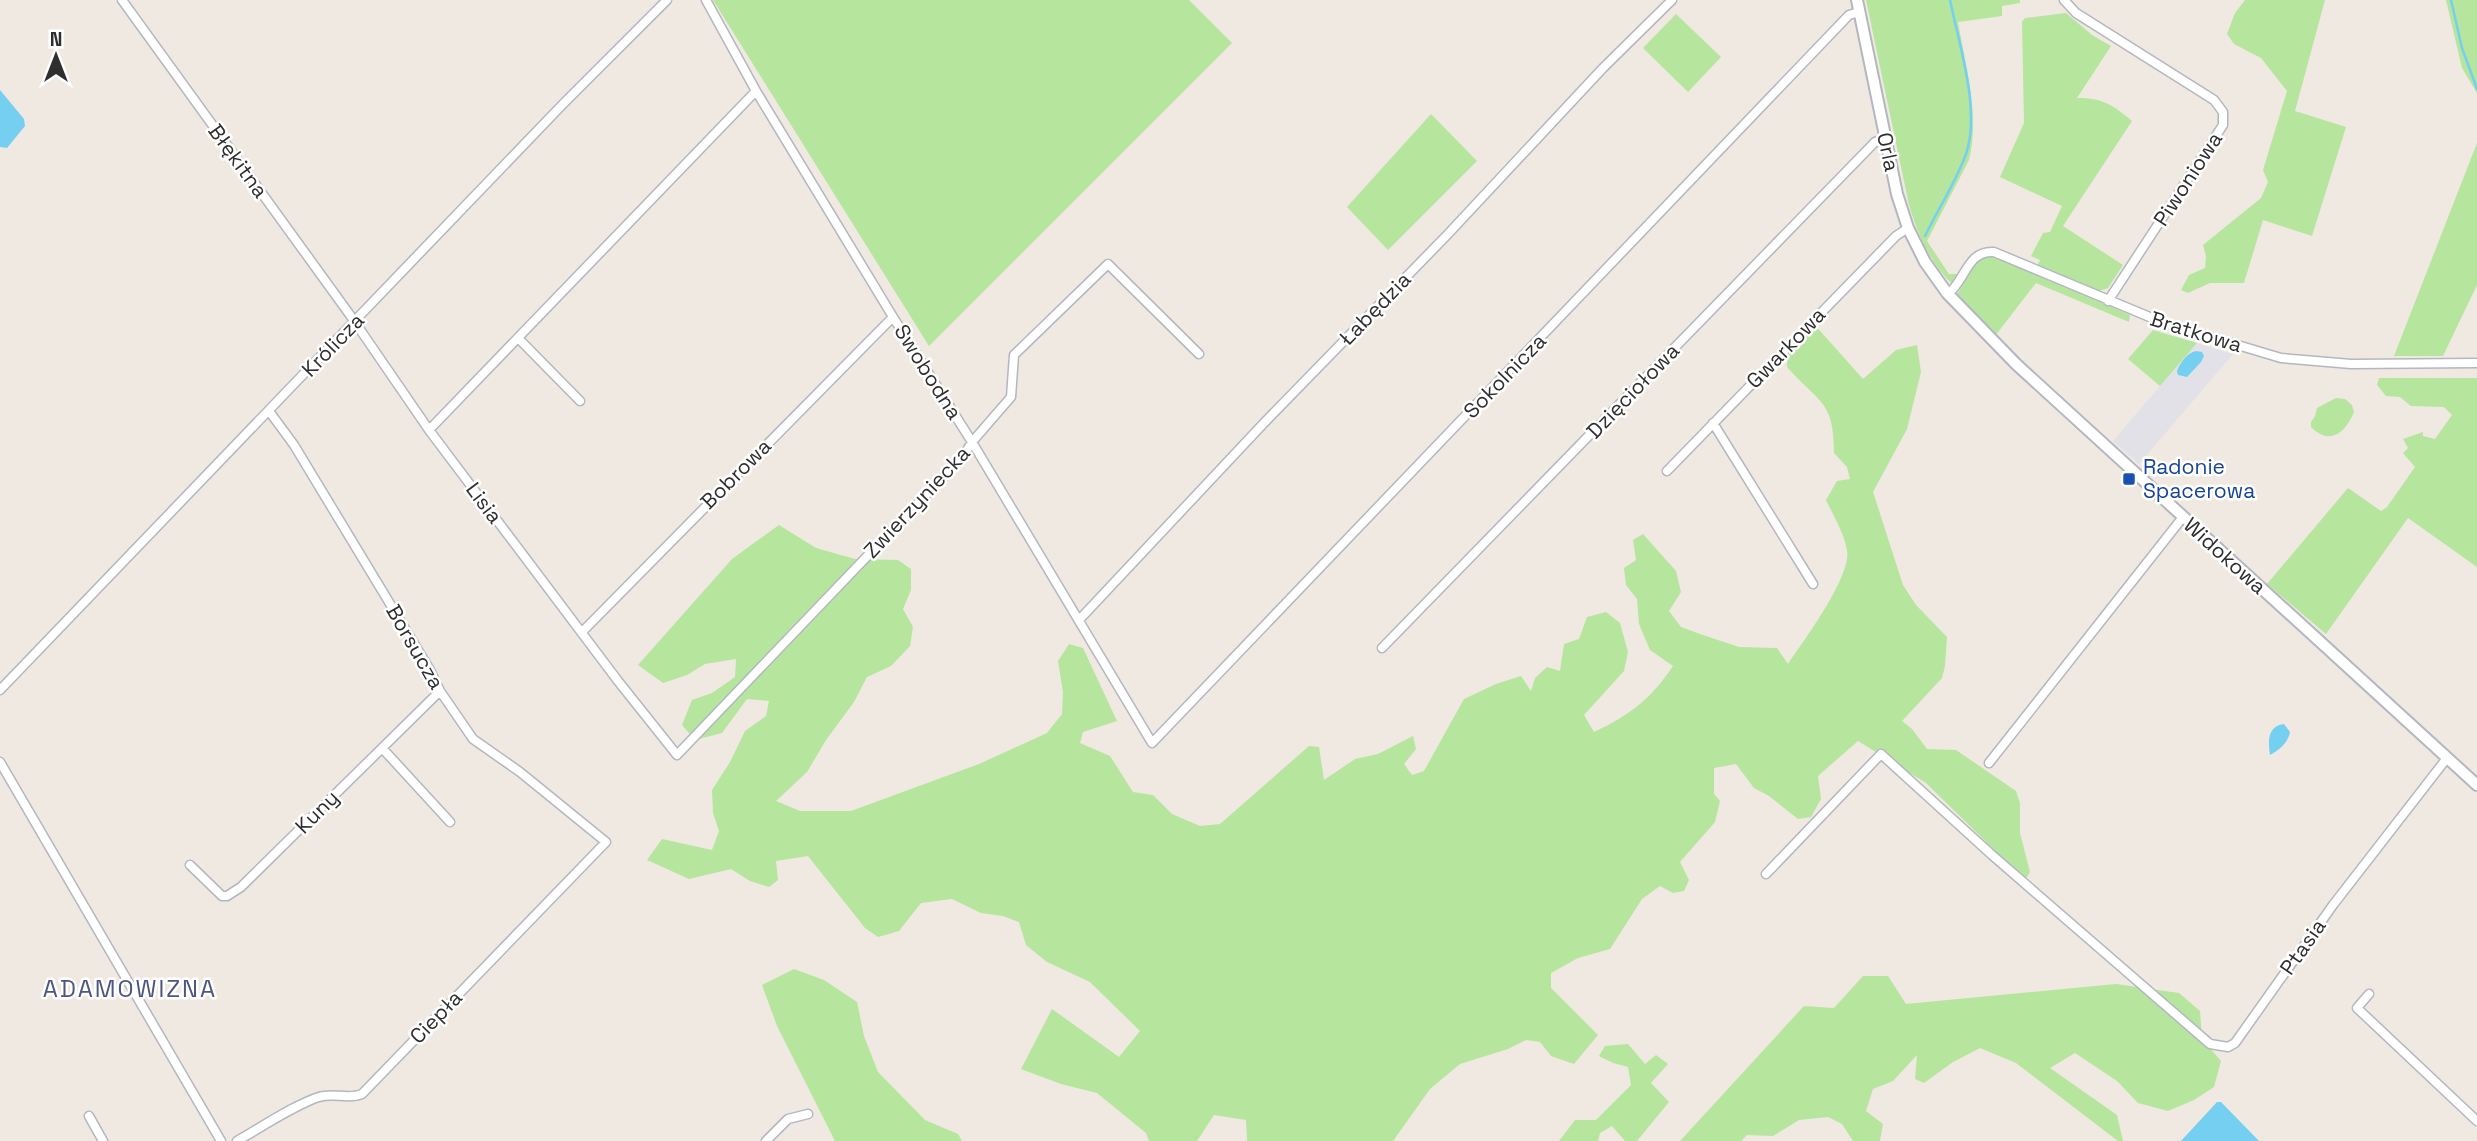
<svg xmlns="http://www.w3.org/2000/svg" width="2477" height="1141" font-family="'Space Grotesk',sans-serif">
  <style>
    .industrial { fill: #e3e1e8 }
    .green { fill: #b6e59e }
    .water { fill: #75cff0 }
    .lines { fill: none; stroke-linecap: round; stroke-linejoin: round }
    .stream { stroke: #75cff0; stroke-width: 2.5 }
    .minor-casing { stroke: #b4b7c1; stroke-width: 11 }
    .tertiary-casing { stroke: #b4b7c1; stroke-width: 14 }
    .minor { stroke: #fff; stroke-width: 8 }
    .tertiary { stroke: #fff; stroke-width: 10 }
    .transit-dot { fill: #1a4fb4; stroke: #fff; stroke-width: 2.5 }
    .labels { text-anchor: middle; stroke-width: 5; stroke-linejoin: round; paint-order: stroke }
    .street-label { font-size: 21px; fill: #2e2e2e; stroke: #fff }
    .transit-label { font-size: 21px; fill: #164399; stroke: #fff; text-anchor: start }
    .quarter-label { font-size: 24px; letter-spacing: 2px; fill: #4d5680; stroke: #fff }
  </style>
  <rect width="100%" height="100%" fill="#efe9e1"/>
  <path class="industrial" d="M2197,343L2233,354L2139,464L2113,441Z"/>
  <path class="green" d="M713,0H1189L1232,43L929,346Z
    M1866,0H2020V3L2002,6V16L1958,22C1966,68 1980,114 1969,160L1927,241L1949,274H1958L1953,285C1930,263 1918,235 1909,205Z
    M2245,0H2325L2295,111L2346,127L2312,236L2263,220L2244,283H2210L2188,293L2181,290L2189,275L2205,268L2206,256L2203,245L2261,198L2268,182L2263,170L2287,91L2261,58L2234,44L2227,34L2235,13Z
    M2446,0H2477V93L2462,68Z
    M2066,13L2092,35L2111,46L2077,98C2103,98 2113,105 2132,121L2063,226L2123,265L2108,288L2096,292L2037,266L2040,260L2031,256L2043,233L2050,232L2062,206L2000,177L2024,123L2022,22L2025,18Z
    M1676,14L1721,57L1688,92L1643,48Z
    M1431,114L1477,161L1388,250L1347,207Z
    M2477,143V285L2443,356H2394Z
    M1988,254L2130,315L2129,322L2036,283L1995,336L1957,298V294C1970,277 1968,265 1988,254Z
    M1814,324L1863,379L1896,350L1917,345L1921,372L1907,429L1873,492L1903,585L1916,605L1947,637L1945,666L1942,678L1902,721L1912,729L1927,749L1956,750L2016,791L2020,803V833L2030,872L2025,880L1926,783L1858,741L1818,776L1821,799L1811,817L1798,819L1769,796L1754,788L1736,764L1714,768V794L1720,801L1715,822L1680,862L1689,880L1684,891L1673,893L1660,886L1642,899L1610,949L1578,958L1551,973V988L1598,1035L1574,1064L1551,1056L1540,1042L1526,1040L1508,1049L1460,1064L1430,1089L1393,1141H1247L1246,1120L1214,1115L1197,1141H1149L1146,1133L1097,1093L1061,1084L1021,1069L1052,1009L1119,1057L1140,1031L1090,982L1047,962L1026,945L1019,922L1003,916L981,913L952,899L921,903L899,931L878,937L865,928L808,856L776,861L778,880L769,887L750,881L731,869L689,879L647,860L662,839L712,850L719,831L713,813L712,790L730,762L745,731L766,716L769,701L747,699L722,733L695,740L682,725L692,700L712,693L735,677L736,659L705,664L687,675L663,683L638,665L732,559L779,525L816,548L855,559L898,560L911,569V590L903,609L913,627L910,646L891,666L867,677L854,702L826,740L807,772L776,801L800,811H851L979,764L1047,733L1062,714L1063,692L1058,661L1069,644L1083,648L1117,721L1083,732L1080,743L1110,756L1133,792L1153,795L1172,814L1200,826L1220,824L1309,746L1319,747L1324,780L1355,759L1378,754L1413,736L1416,749L1404,764L1412,775L1424,771L1464,699L1496,684L1521,676L1531,691L1535,678L1547,667L1560,671L1564,644L1579,639L1587,617L1606,612L1620,623L1628,652L1624,671L1584,715L1594,732C1630,715 1651,699 1673,666L1650,650L1639,624L1637,599L1626,585L1624,568L1636,560L1633,540L1643,534L1676,571L1681,592L1669,611L1681,627L1700,634L1739,647L1777,648L1788,664C1803,642 1852,576 1847,550C1844,533 1833,515 1826,500L1837,481L1850,479L1847,467L1834,453C1834,400 1819,403 1787,367L1788,349Z
    M2153,330L2197,343L2160,386L2128,359Z
    M2379,378H2477V567L2408,518L2326,634L2267,584L2348,488L2381,511L2387,507L2415,467L2403,453L2408,448L2403,439L2423,432V436L2435,439L2452,415L2444,407L2411,406L2400,397L2386,396L2377,385Z
    M2336,398L2345,399L2352,405L2354,412C2346,431 2331,447 2311,427V422L2315,416L2317,408Z
    M794,969L824,980L857,1002L864,1036L878,1072L925,1120L958,1134L962,1141H835L777,1026L762,985Z
    M1863,976H1888L1906,1004L2116,984L2179,993L2200,1011L2202,1039L2221,1061L2214,1087L2194,1100L2168,1111L2138,1103L2117,1081L2075,1053L2050,1068L2117,1115L2123,1141H2118L2016,1063L1980,1048L1953,1062L1924,1083L1915,1079L1917,1055L1893,1081L1873,1089L1866,1111L1883,1124L1880,1141H1853L1842,1124L1828,1117L1799,1120L1773,1136L1747,1135L1741,1141H1680L1804,1006L1834,1008Z
    M1628,1044L1645,1064L1656,1055L1668,1064L1651,1083L1669,1102L1637,1141H1625L1612,1126L1600,1133L1598,1141H1559L1575,1120H1596L1631,1085L1628,1067L1613,1063L1599,1056L1605,1046Z"/>
  <path class="water" d="M0,90L24,119L25,126L7,148L0,147Z
    M2196,351L2202,352L2204,356L2201,362L2187,377L2178,375L2177,371C2180,363 2187,353 2196,351Z
    M2284,724L2290,732C2288,743 2279,750 2270,755C2268,742 2267,726 2284,724Z
    M2217,1102H2221L2259,1141H2181Z"/>
  <g class="lines">
    <path class="stream" d="M2451,0L2462,48L2477,89
      M1925,236C1938,209 1956,182 1966,154C1981,110 1959,45 1950,0"/>
    <defs>
      <path id="minor" d="M122,0L350,315L429,430L618,681L677,755L964,455L972,442L1011,397L1014,355L1108,264L1199,354
        M706,0L756,91L893,317L972,442L1152,743L1849,15L1859,12
        M2064,0L2076,13L2214,100L2223,112V125L2108,301
        M1948,294C1966,280 1967,250 1994,252L2164,323L2281,358L2351,364L2477,363
        M518,338L580,401
        M1713,423L1813,584
        M429,430L756,91
        M1667,471L1896,236L1908,228
        M1079,620L1263,424L1448,234L1603,68L1672,0
        M582,632L893,317
        M1382,648L1875,142L1886,138
        M0,690L562,105L667,0
        M382,748L450,822
        M0,762L221,1141
        M1989,763L2183,517
        M190,865L222,896H227L241,887L440,691
        M1766,874L1881,754L1992,855L2210,1044L2228,1047L2235,1043L2333,905L2447,758
        M2369,994L2357,1008L2477,1121
        M89,1116L103,1141
        M237,1141C260,1128 296,1104 319,1097C333,1092 348,1100 362,1094L606,842L520,772L473,739L440,691L430,670L294,445L269,411
        M766,1141L788,1119L808,1114"/>
      <path id="tertiary" d="M1857,0L1897,194L1908,228L1925,262L1947,293L2016,364L2477,785"/>
    </defs>
    <use href="#minor" class="minor-casing"/>
    <use href="#tertiary" class="tertiary-casing"/>
    <use href="#minor" class="minor"/>
    <use href="#tertiary" class="tertiary"/>
  </g>
  <rect class="transit-dot" x="2122" y="472" width="14" height="14" rx="3.5"/>
  <g class="labels">
    <g class="street-label">
      <text transform="translate(1888 152) rotate(78)" y="7">Orla</text>
      <text transform="translate(238 161) rotate(54)" y="7">Błękitna</text>
      <text transform="translate(2188 179) rotate(-57)" y="7">Piwoniowa</text>
      <text transform="translate(1375 309) rotate(-46)" y="7">Łabędzia</text>
      <text transform="translate(2196 332) rotate(17)" y="7">Bratkowa</text>
      <text transform="translate(333 345) rotate(-46)" y="7">Królicza</text>
      <text transform="translate(1786 348) rotate(-46)" y="7">Gwarkowa</text>
      <text transform="translate(928 372) rotate(58)" y="7">Swobodna</text>
      <text transform="translate(1505 376) rotate(-46)" y="7">Sokolnicza</text>
      <text transform="translate(1633 391) rotate(-46)" y="7">Dzięciołowa</text>
      <text transform="translate(736 474) rotate(-45)" y="7">Bobrowa</text>
      <text transform="translate(917 502) rotate(-47)" y="7">Zwierzyniecka</text>
      <text transform="translate(484 503) rotate(53)" y="7">Lisia</text>
      <text transform="translate(2225 556) rotate(42)" y="7">Widokowa</text>
      <text transform="translate(415 647) rotate(60)" y="7">Borsucza</text>
      <text transform="translate(317 812) rotate(-45)" y="7">Kuny</text>
      <text transform="translate(2303 947) rotate(-55)" y="7">Ptasia</text>
      <text transform="translate(436 1017) rotate(-46)" y="7">Ciepła</text>
    </g>
    <g class="transit-label">
      <text x="2143" y="474">Radonie<tspan x="2143" dy="24">Spacerowa</tspan></text>
    </g>
    <g class="quarter-label">
      <text x="130" y="997">ADAMOWIZNA</text>
    </g>
  </g>
  <g transform="translate(56 56)" stroke="#ffffff" stroke-width="5" paint-order="stroke">
  <path d="M0-5L12 26L0 18L-12 26Z" fill="#2e2e2e"/>
  <text y="-10" font-size="19" font-weight="bold" text-anchor="middle" fill="#2e2e2e">N</text>
  </g>
</svg>
